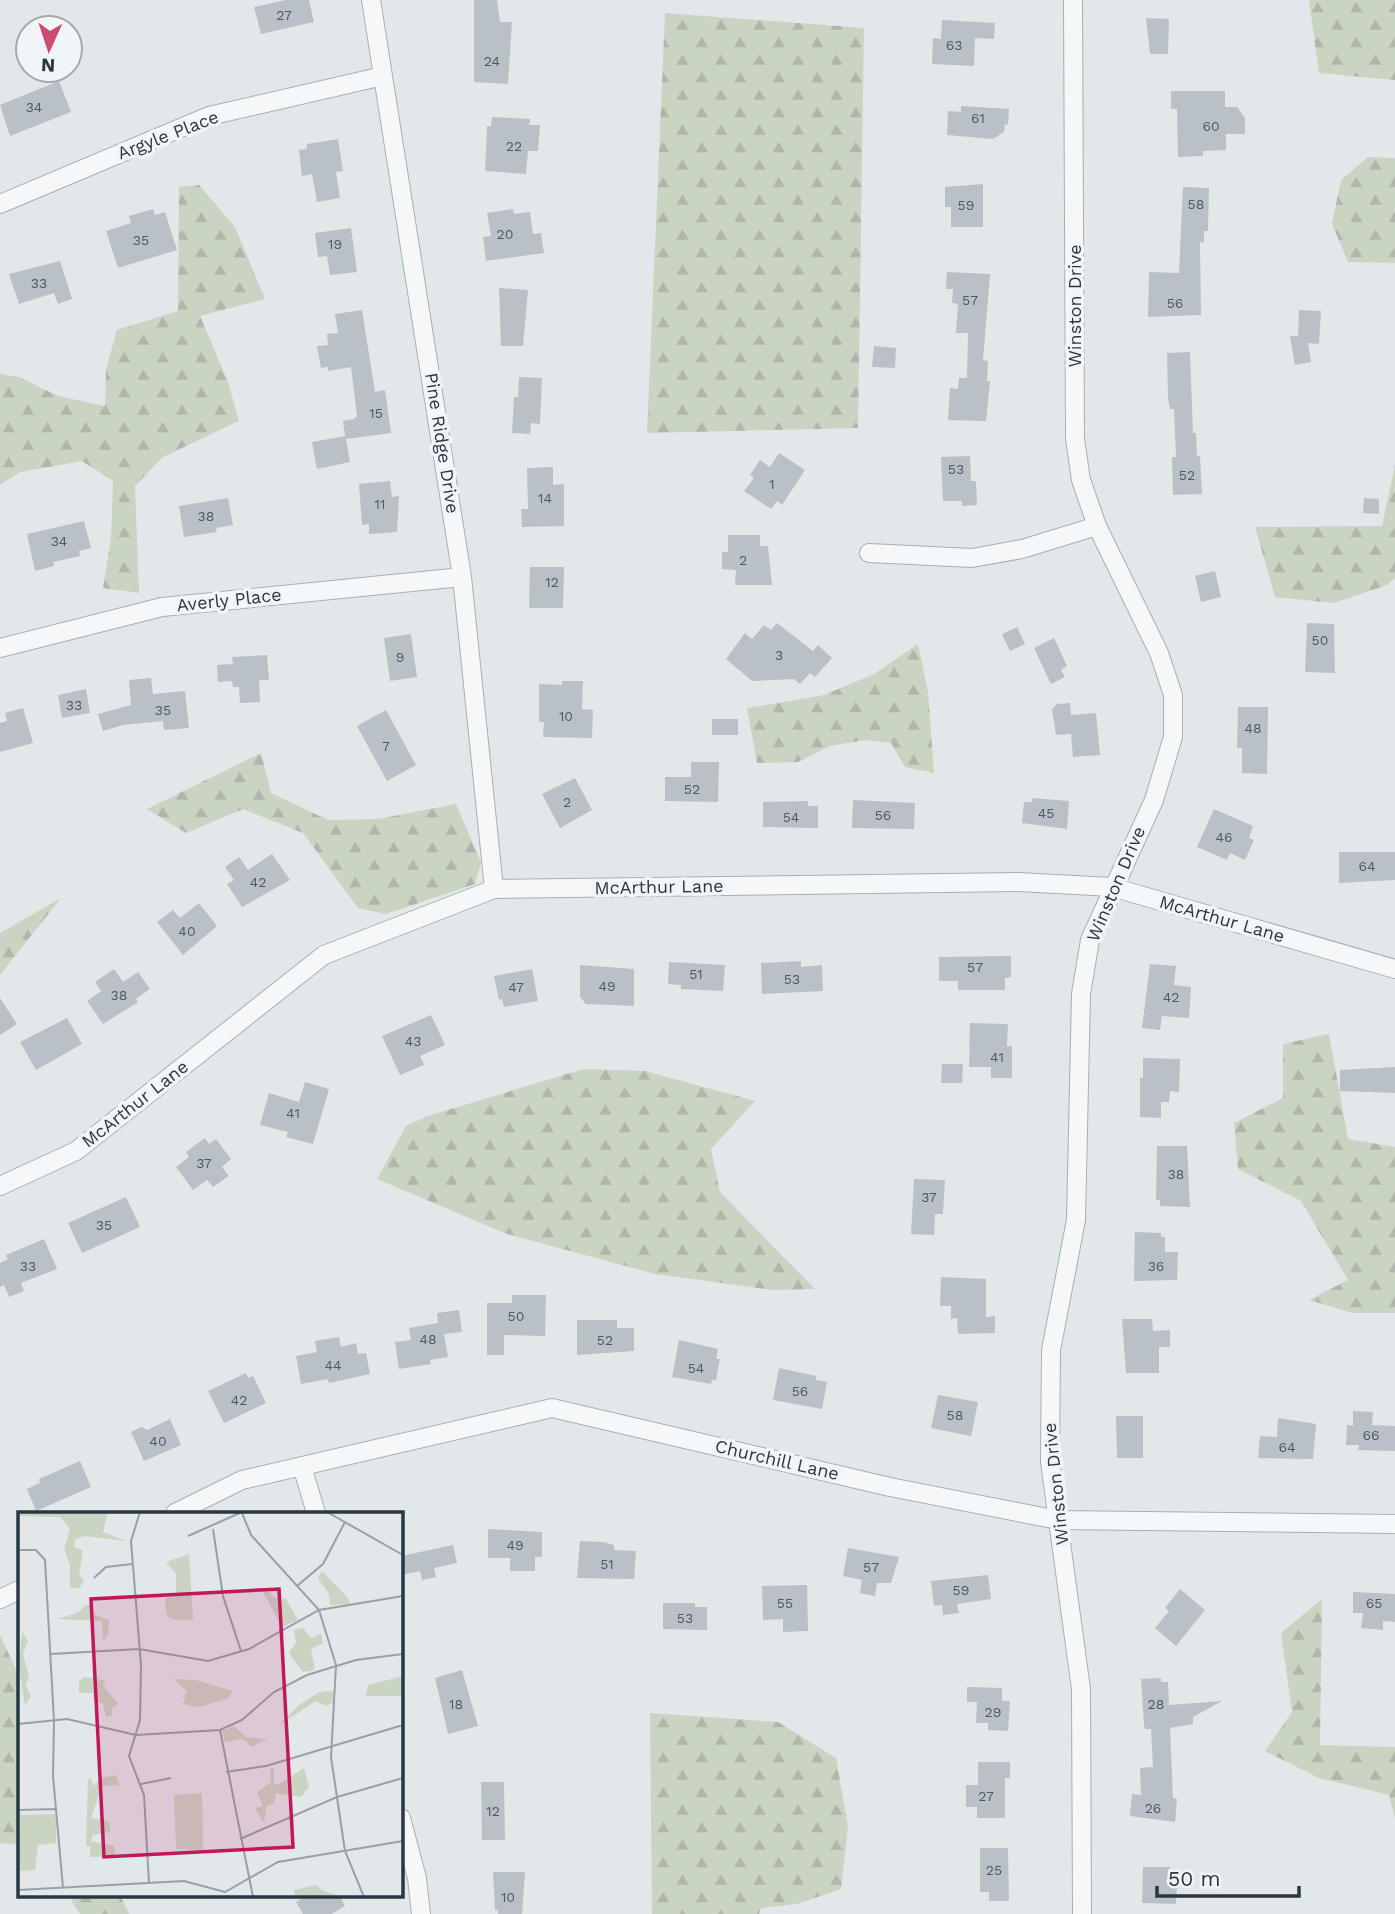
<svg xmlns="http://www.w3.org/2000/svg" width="1395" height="1914" font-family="'Work Sans',sans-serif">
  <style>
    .forest { fill: url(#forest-firs) }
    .building { fill: #b9c1c7 }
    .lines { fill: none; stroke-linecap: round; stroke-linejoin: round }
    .street-casing { stroke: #a7afb4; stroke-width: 20 }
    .street { stroke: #f5f7f9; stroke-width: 18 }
    .labels { text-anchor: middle; stroke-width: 7; stroke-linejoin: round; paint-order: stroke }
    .number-label { font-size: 14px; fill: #4e5a63 }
    .street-label { font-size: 18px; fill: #2a3742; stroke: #f2f5f8 }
    .inset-road { fill: none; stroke: #98a1a7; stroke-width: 2 }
    .view { fill: #c2185b; fill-opacity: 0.15; stroke: #c2185b; stroke-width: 3.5 }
    .inset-edge { fill: none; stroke: #2a3742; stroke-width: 3.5 }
  </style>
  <defs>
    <pattern id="forest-firs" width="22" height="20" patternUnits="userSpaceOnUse" patternTransform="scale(1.75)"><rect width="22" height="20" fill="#cad4c3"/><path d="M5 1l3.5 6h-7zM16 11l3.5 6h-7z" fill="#aeb7a9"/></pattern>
  </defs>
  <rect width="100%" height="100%" fill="#e2e7ea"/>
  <path class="forest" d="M1309,0H1395V80L1319,73Z
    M665,13L864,28L858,428L647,433Z
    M1368,157L1395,158V263L1348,262L1332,224L1341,180Z
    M199,185L235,227L265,299L200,316L228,382L239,421L163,457L135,486L139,593L103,588L111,539L113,481L82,461L20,472L0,485V374L19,377L58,396L105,406L106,369L117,330L178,311L179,187Z
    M1395,465V578L1387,585L1334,603L1275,597L1255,527L1382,526Z
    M918,644L928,692L934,773L905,767L891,743L865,740L830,746L798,762L757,763L747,708L824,695L874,674Z
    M261,753L271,793L328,820L378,819L456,804L481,863L475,884L386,914L358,908L303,833L243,809L186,833L147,809Z
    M61,898L0,975V933Z
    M1329,1034L1348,1139L1395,1147V1313H1352L1309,1300L1348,1280L1301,1201L1238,1169L1234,1123L1283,1098V1044Z
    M583,1069L645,1071L755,1101L711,1149L720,1192L815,1289L774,1290L655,1274L507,1234L377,1179L406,1126L428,1116Z
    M1322,1599L1320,1745L1395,1747V1819L1389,1795L1319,1778L1265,1751L1292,1712L1281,1633Z
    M0,1635L19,1676V1845L0,1843Z
    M650,1713L778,1722L836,1758L848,1827L841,1889L797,1904L761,1908L759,1914H652Z
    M68,1895H120L129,1914H80Z"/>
  <path class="building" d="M286,0H309L314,22L261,34L254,7Z
    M474,0H497L500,22H512L508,84L474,82Z
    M1146,18L1169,19L1168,54H1150Z
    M942,20L995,23L994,39L975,38L974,66L932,64L933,38L941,39Z
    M59,81L71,112L10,136L0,105Z
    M1171,91H1225V107H1237L1245,118V134H1226V150L1203,151V156L1178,157L1177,109H1171Z
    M961,106L1009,109L1008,125L1005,124L1004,132L993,139L947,135L948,111L961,112Z
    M492,117L530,119L529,125H540L538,151H528L526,174L485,171L487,126H491Z
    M338,139L343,171L336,172L340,198L317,202L312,174L302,176L299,150L307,149V144Z
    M983,184V227H951V207H945V187Z
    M1183,187L1209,188L1208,231H1204V243L1200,242L1201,315L1148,317L1149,272L1179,273Z
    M153,209L155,215L165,212L177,250L118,268L106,231L131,223L129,216Z
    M513,209L514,214L530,212L533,234L541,233L544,253L486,261L483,237L491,236L487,213Z
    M351,228L357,272L330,275L327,256L318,257L315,233Z
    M60,261L72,299L58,304L54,293L19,304L9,274Z
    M947,272L990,274L983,360L988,361L987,381H990L986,421L948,420L950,388L958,389L959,378H967L968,333H956L958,304L952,303L953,289H946Z
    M499,288L528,290L523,346H501Z
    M362,310L375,392L385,390L391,433L346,439L350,462L317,469L312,442L345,436L343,421L354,419L357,416L351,367L328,371V367L321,368L317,346L328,345L327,334L338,333L335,314Z
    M1299,310L1321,311L1319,344L1308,343L1311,362L1295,365L1290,336H1298Z
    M874,346L896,348L895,368L872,367Z
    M1190,352L1193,433H1196L1197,456H1200L1202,494L1173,495L1172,457H1176L1174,409H1170L1168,399L1167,353Z
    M519,377L542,378L540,424L531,423L530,434L512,433L514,397H518Z
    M779,453L805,470L782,505L777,501L771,509L744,491L754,478L750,475L760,460L770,467Z
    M970,456L971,481H976L977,505L962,506V501H943L941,457Z
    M553,467V485L564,484V526L522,527L521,509H528L527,468Z
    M390,481L392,497L399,496L397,532L369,534V524L362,525L359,484Z
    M228,498L233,525L216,528L217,532L184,537L179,506Z
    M1364,498L1379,499V514L1363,513Z
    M84,521L91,548L79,551L80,556L53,562L54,566L35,571L27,534Z
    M728,535H760V546H768L772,585H735L736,570L722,569V552H728Z
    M530,567H564L563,608H529Z
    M1215,571L1221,597L1201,602L1195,576Z
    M777,623L813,651L818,645L832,658L815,677L810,673L800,684L794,679L752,681L726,659L745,633L752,639L764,625L771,630Z
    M1307,623L1334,624L1335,673L1305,672Z
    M1017,627L1025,644L1010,651L1002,634Z
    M411,634L417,677L390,681L384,638Z
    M1054,638L1067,666L1061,670L1065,677L1051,684L1034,648Z
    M267,655L269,680H259L260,702L240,703L239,687H233L232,681L218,682L217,665L233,664L232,657Z
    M151,678L153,694L185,691L189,728L164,730L163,721L123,725L103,731L98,714L131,705L129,680Z
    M562,681H583L582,709L593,710L592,738L543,737L544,722H539V684L562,685Z
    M86,689L90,713L62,718L58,695Z
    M1070,703L1071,715L1096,713L1100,755L1073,757L1071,734L1056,735L1052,709L1057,704Z
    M1238,707H1268L1267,774L1242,773V748H1237Z
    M23,708L33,743L0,752V723L7,721L5,713Z
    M386,710L416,765L387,781L357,726Z
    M712,719H738V735H712Z
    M691,762H719L718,802L665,801V777H691Z
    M575,778L592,810L560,828L542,794Z
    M1032,798L1069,801L1067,829L1022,823L1024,802H1032Z
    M853,800L915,803L914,829L852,828Z
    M808,801V806H818V828L763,827V802Z
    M1214,809L1253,826L1249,838L1254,840L1245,860L1230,853L1227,860L1197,847Z
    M1339,852H1395V880L1339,883Z
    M272,854L290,880L242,907L227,884L234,880L225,867L239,857L248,870Z
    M199,903L217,926L183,955L157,922L173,910L180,918Z
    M1011,956V977L1005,978V990H958V981H939V957Z
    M801,961V967L822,965L823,991L762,994L761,963Z
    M669,962L725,965L723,991L681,989V985L668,984Z
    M1150,964L1176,966L1174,985L1191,987L1189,1018L1162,1016L1160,1030L1142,1028Z
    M580,965L634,969V1006L586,1004L580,997Z
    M114,969L123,982L138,972L150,989L136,999L138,1002L103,1024L87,1001L101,991L95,982Z
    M532,969L538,1001L504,1007L502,999L499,1000L494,976Z
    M0,998L17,1024L0,1035Z
    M431,1015L445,1045L420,1056L424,1065L400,1075L382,1036Z
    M67,1018L82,1044L36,1070L20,1042Z
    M970,1023L1008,1024L1007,1046H1012V1078H991V1067H969Z
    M1143,1058L1180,1059L1179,1092L1170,1091L1169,1102H1161V1118L1140,1117V1078H1143Z
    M942,1064H963L962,1083H941Z
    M1395,1067V1093L1340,1091V1070Z
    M305,1082L329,1089L313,1144L286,1137L288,1132L260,1125L269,1093L299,1102Z
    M205,1138L209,1144L216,1139L231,1159L222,1167L229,1176L213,1187L207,1180L193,1190L176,1167L189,1157L186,1152Z
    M1157,1146H1187L1190,1207L1160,1206V1200H1156Z
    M914,1179L945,1180L943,1214H935L934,1235L911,1234Z
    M126,1197L140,1227L82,1253L68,1223Z
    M1135,1232L1161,1233V1237H1165V1252H1178L1177,1280L1134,1281Z
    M44,1239L57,1269L21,1283L24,1291L9,1297L4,1285L0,1287V1263L8,1259L6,1255Z
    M941,1277L986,1279V1317L995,1316V1333L958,1334L957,1318L951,1319V1306H940Z
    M512,1295H546L545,1336L504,1335V1355H487V1303H512Z
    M459,1310L462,1332L444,1334L448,1357L430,1360L431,1364L399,1369L395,1342L411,1340L409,1328L438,1323L437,1313Z
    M1122,1319H1152L1153,1331L1170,1330V1347H1159V1373H1126Z
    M577,1320H617V1328H634V1351L577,1355Z
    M339,1337L341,1347L356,1343L358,1354L366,1353L370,1374L329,1383L328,1379L301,1384L296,1356L317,1352L315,1341Z
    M679,1340L718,1349L716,1359H720L716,1380H712L711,1384L672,1377Z
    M779,1368L816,1376V1380L827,1382L822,1409L773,1400Z
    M246,1373L248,1378L253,1376L266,1403L224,1423L208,1391Z
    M938,1395L978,1402L971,1436L931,1428Z
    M1353,1411L1373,1412L1372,1425L1395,1426V1451L1358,1450L1359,1445H1346L1347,1425L1353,1426Z
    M1116,1416H1143V1458H1117Z
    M1278,1418L1316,1424L1313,1459L1258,1458L1260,1436L1277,1437Z
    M170,1419L181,1445L144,1461L131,1432L142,1427L147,1430Z
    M80,1461L91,1487L36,1511L27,1489L40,1483L39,1479Z
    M488,1529L542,1532V1557H535V1571H510V1558H488Z
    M580,1541L603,1542L614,1545V1550L636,1551L634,1579L577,1578Z
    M453,1545L457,1563L434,1568L436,1577L422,1580L420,1571L401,1575V1556Z
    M848,1548L899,1557L891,1583H877L875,1596L860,1593L862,1580L843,1576Z
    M988,1575L991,1599L957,1604L959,1613L943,1615L942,1605L934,1606L931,1581Z
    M807,1585L808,1631L783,1632V1619L763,1620L762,1586Z
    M1180,1589L1205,1610L1176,1646L1155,1628L1169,1611L1165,1608Z
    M1353,1592L1395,1594V1622L1383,1621V1630L1361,1628L1363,1613H1353Z
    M663,1603H695V1607H707V1630L663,1629Z
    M462,1670L478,1726L448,1734L435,1678Z
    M1161,1678V1682H1168L1169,1705L1222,1701L1193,1717V1724L1170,1728L1173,1798L1177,1799L1175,1822L1130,1816L1132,1794L1141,1795L1140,1768L1153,1767L1151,1729H1145L1144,1725L1141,1679Z
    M967,1687L1002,1688V1701H1010L1008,1731L988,1730V1723H976L977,1702H967Z
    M978,1762H1010V1778H1005V1818H977V1807H966V1785H978Z
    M481,1782H504L505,1840H482Z
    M980,1848H1008L1009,1901H989V1892H980Z
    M1143,1867H1170V1886H1177L1176,1904L1142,1903Z
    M493,1872H525L522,1914H498V1910H495Z
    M309,1895H339L345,1906L331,1914H303L296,1902Z"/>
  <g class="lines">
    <defs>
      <path id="street" d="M371,0L462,577L494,889
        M1073,0L1075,439L1081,480L1097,526L1159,653L1173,695V737L1154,800L1090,940L1081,994L1076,1220L1051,1350L1050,1462L1081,1689L1082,1914
        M0,204L209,116L383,76
        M869,553L972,558L1022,549L1097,526
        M0,648L162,607L462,577
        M0,1186L76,1151L324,955L494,889L1018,882L1112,887L1395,969
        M302,1466L316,1513
        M175,1513L242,1480L552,1408L890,1487L1058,1520L1395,1524
        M0,1599L19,1590
        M401,1818L417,1878L421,1914"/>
    </defs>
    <use href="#street" class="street-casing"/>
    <use href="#street" class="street"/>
  </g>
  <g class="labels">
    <g class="number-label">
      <text x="284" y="20">27</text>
      <text x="954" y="50">63</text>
      <text x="492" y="66">24</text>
      <text x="34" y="112">34</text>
      <text x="978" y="123">61</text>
      <text x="1211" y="131">60</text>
      <text x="514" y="151">22</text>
      <text x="1196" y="209">58</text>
      <text x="966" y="210">59</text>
      <text x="505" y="239">20</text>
      <text x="141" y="245">35</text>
      <text x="335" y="249">19</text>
      <text x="39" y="288">33</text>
      <text x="970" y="305">57</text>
      <text x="1175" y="308">56</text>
      <text x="376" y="418">15</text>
      <text x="956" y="474">53</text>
      <text x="1187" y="480">52</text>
      <text x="772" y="489">1</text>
      <text x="545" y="503">14</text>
      <text x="380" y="509">11</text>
      <text x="206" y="521">38</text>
      <text x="59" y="546">34</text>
      <text x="743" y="565">2</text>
      <text x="552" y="587">12</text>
      <text x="1320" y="645">50</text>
      <text x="779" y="660">3</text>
      <text x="400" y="662">9</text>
      <text x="74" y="710">33</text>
      <text x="163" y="715">35</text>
      <text x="566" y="721">10</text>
      <text x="1253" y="733">48</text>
      <text x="386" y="751">7</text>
      <text x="692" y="794">52</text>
      <text x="567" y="807">2</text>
      <text x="1046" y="818">45</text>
      <text x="883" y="820">56</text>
      <text x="791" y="822">54</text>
      <text x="1224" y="842">46</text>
      <text x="1367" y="871">64</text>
      <text x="258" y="887">42</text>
      <text x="187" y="936">40</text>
      <text x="975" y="972">57</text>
      <text x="696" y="979">51</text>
      <text x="792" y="984">53</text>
      <text x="607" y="991">49</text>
      <text x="516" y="992">47</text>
      <text x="119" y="1000">38</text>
      <text x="1171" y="1002">42</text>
      <text x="413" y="1046">43</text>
      <text x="997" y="1062">41</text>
      <text x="293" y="1118">41</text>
      <text x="204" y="1168">37</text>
      <text x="1176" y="1179">38</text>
      <text x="929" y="1202">37</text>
      <text x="104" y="1230">35</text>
      <text x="28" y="1271">33</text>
      <text x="1156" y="1271">36</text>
      <text x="516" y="1321">50</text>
      <text x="428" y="1344">48</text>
      <text x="605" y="1345">52</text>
      <text x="333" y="1370">44</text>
      <text x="696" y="1373">54</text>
      <text x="800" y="1396">56</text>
      <text x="239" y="1405">42</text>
      <text x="955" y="1420">58</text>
      <text x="1371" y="1440">66</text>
      <text x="158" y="1446">40</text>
      <text x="1287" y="1452">64</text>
      <text x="515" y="1550">49</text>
      <text x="607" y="1569">51</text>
      <text x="871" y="1572">57</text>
      <text x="961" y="1595">59</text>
      <text x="785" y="1608">55</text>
      <text x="1374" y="1608">65</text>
      <text x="685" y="1623">53</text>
      <text x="456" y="1709">18</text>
      <text x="1156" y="1709">28</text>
      <text x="993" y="1717">29</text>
      <text x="986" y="1801">27</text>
      <text x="1153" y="1813">26</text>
      <text x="493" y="1816">12</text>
      <text x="994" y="1875">25</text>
      <text x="508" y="1902">10</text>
    </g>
    <g class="street-label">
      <text transform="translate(168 135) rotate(-21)" y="6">Argyle Place</text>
      <text transform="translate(1075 306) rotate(-90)" y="6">Winston Drive</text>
      <text transform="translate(442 443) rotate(81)" y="6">Pine Ridge Drive</text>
      <text transform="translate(229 600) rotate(-6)" y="6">Averly Place</text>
      <text transform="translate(1116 884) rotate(-67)" y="6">Winston Drive</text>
      <text transform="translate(659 887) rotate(-1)" y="6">McArthur Lane</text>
      <text transform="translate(1222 919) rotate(16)" y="6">McArthur Lane</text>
      <text transform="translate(135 1104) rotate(-38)" y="6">McArthur Lane</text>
      <text transform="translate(777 1460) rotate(13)" y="6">Churchill Lane</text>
      <text transform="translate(1056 1484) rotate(-96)" y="6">Winston Drive</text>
    </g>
  </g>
  <g transform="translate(18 1512)">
    <rect width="385" height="385" fill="#e2e7ea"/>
    <path d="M7,0H90L85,20L108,29L66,24L57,28L56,35L65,39L61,63L66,69L61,76H52V53L46,37L52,17L42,5L0,4ZM171,42L175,108H157L149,104L147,94L148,86L158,83V62L148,50ZM304,59L331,87V92L312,93L311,82L300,66ZM243,76H249L256,86L268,87L280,108L264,115ZM68,93H75V102L91,108L90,124L85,129L84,109L39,107L59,101ZM285,116L293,126L303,121L305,131L293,137L297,158L285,160L271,141L278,131L276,118ZM4,120L10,129L5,142L11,165L7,173L13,184L7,194L1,155ZM385,164V184H348L350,173ZM67,165L89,169L84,172L100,192L94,196V203L88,205L85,191L76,190L75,181H61V169ZM155,167L177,168L215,179L209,187L180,195L165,192L169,179ZM316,179L315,191L308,194L298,189L260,214L281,193L301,180ZM216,214L228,225L249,227L234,235L225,227L207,230L204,219ZM252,256H256V271L260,273L286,256L291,275L283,285L258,281L256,291L248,294L246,311L237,296L245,294L239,280L253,270ZM98,263L101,273L84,274L73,306L91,309L92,320L75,323L73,329L96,334L98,345H72V335L68,334L70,268L72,265L76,274L83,266ZM184,281L185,338L158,337L156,283ZM38,302V331L20,333L17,358L0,359L2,303ZM298,373L304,378L324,385H277L276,378Z" fill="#cad4c3"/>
    <path class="inset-road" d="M122,0L113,29L123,153L122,208L111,244L126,283L131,371M309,0L385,43M224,1L233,23L301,98L318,153L313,245L327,339L346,385M195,17L205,84L223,139M170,24L224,0M0,38H18L27,48L36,209L35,264L45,376M76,66L88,55L114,52M279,74L305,52L327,10M33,142L121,137L190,149L231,137L301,98L385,84M0,212L49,207L118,223L202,218L224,208L256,180L289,163L338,148L385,142M202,218L235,385M208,260L248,254L385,213M123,272L153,266M0,298L39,297M222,327L319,285L385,266M0,378L166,369L207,380L260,350L385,329"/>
    <path class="view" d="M261,77L275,335L86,345L73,87Z"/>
    <rect width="385" height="385" class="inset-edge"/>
  </g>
  <g transform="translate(49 49) rotate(183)"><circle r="33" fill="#f2f5f8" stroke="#a2a9af" stroke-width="2"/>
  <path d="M0-5L12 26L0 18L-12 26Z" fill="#cd4a71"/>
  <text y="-10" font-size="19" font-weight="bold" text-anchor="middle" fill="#2a3742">N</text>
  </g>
  <path d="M1157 1886v10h142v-10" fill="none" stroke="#2a3742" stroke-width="3.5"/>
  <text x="1168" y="1886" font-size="21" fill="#2a3742" stroke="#f2f5f8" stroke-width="5" paint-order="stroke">50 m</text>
</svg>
